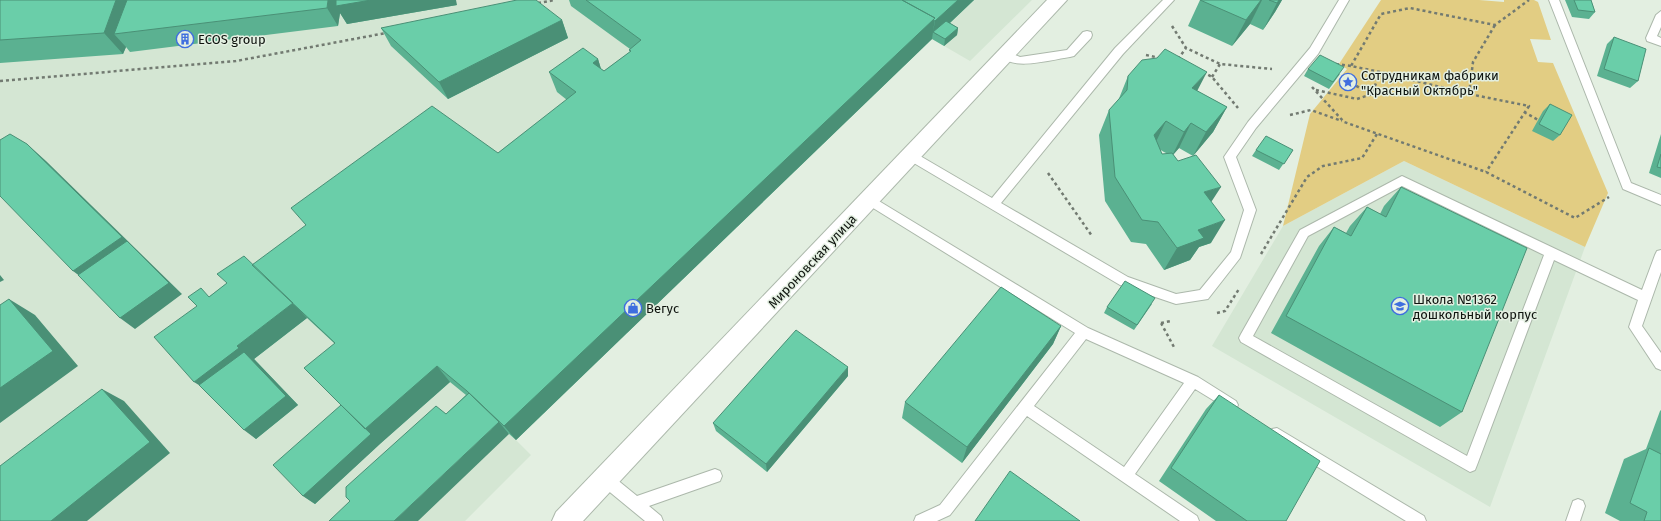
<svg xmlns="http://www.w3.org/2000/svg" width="1661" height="521" font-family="'Fira Sans',sans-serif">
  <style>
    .built { fill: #d4e6d3 }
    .green { fill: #e2cd83 }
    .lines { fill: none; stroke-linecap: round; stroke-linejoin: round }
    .service-casing { stroke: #acb8ab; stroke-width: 2 }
    .minor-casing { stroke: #acb8ab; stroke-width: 2 }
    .path { stroke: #727a71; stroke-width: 2.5; stroke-dasharray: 3 3; stroke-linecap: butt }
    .service { fill: #fff; fill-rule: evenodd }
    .minor { fill: #fff; fill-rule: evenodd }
    .wall { fill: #5bb191; fill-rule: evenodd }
    .shaded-wall { fill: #4a9076 }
    .building { fill: #6acea9; stroke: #4a9076 }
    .labels { text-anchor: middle; stroke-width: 3; stroke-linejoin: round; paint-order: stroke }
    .poi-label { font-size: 13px; fill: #0e130e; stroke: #e3efe1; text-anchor: start }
    .street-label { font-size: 13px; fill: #0e130e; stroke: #e3efe1 }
  </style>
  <rect width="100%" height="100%" fill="#e3efe1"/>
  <path class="built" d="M0,0H1032L970,61L932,39L516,440L531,455L465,521H0Z
    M1404,161L1585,247L1490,507L1212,346L1283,226Z"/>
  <path class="green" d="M1381,0H1479L1504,2V0H1534L1538,2L1551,40L1530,39L1538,62L1553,63L1608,193L1585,247L1404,161L1283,226L1310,114L1347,69L1339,64Z"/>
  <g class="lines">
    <defs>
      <path id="service" d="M1163,0H1174L1123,54L1001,203L1128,277L1176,294L1200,290L1231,252L1244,210L1224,157L1226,154L1248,122L1310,48L1339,0H1349L1318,54L1256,128L1236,157L1256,210L1240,258L1208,299L1176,304L1120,285L907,159L905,156L907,153L911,152L915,153L992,198L1115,48Z
        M1549,0H1559L1631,183L1661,195V205L1623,189Z
        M1661,11V27L1657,36L1661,38V46L1647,41L1646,38L1656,15Z
        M1087,31L1091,32L1092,35L1091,38L1074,56L1070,57C1054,59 1011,72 1001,55L1002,52L1006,51L1020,57L1067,50L1083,32Z
        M1402,176L1642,290L1655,255L1657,251L1661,250V272L1642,326L1661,353V370L1656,368L1629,327L1638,300L1554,260L1477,465L1475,470L1470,472L1241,342L1239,338L1241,334L1300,230ZM1402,186L1544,255L1467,456L1253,336L1308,236Z
        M869,195L1088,328L1198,377L1236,401L1238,405L1236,409L1231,411L1195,389L1135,474L1197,516L1199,521H1180L1027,416L950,515L937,521H914L916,516L940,505L1075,333L865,203L863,200L865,197ZM1086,339L1184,383L1124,467L1034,406Z
        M1277,428L1424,516L1426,521H1406L1272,439L1270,434L1272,429Z
        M715,469L720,471L722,476L720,481L649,506L661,516L663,521H645L600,484L598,479L600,474L605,472L610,474L637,496Z
        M1578,499L1583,501L1585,506L1580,521H1566L1573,501Z"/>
      <path id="minor" d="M1047,0H1067L583,521H552L556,512Z"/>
    </defs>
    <use href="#service" class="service-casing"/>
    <use href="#minor" class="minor-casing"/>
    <path class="path" d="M538,3L555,0
      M1172,26L1186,48L1220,64L1272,69
      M1146,55L1160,58
      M1178,59L1186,48
      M1336,64L1351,66
      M1203,72L1212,77L1238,108
      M1380,72L1351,66L1381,14L1410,8L1495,25L1529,0
      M1212,77L1220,64
      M0,81L236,61L386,33
      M1351,83L1371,94
      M1312,87L1344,122L1486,172L1575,218L1609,197
      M1316,90L1357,99L1372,94L1380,72L1469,94L1529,106L1486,172
      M1469,94L1473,62L1495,25
      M1524,112L1540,121
      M1290,115L1311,110L1342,121
      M1048,173L1092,236
      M1261,254L1307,177L1323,166L1362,158L1377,134
      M1217,313L1225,311L1239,289
      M1161,323L1171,321
      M1161,323L1175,349"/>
    <use href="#service" class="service"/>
    <use href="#minor" class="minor"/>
  </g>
  <path class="wall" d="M0,0L457,5L347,24L340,13L338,26L130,52L126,47L123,54L0,63Z
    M569,0H974L950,23L958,28L957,35L944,46L932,39L516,440L508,433L509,434L446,414L466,395L450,382L381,443L315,504L303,496L341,405L334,343L307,318L254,359L298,405L256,439L199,385L210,296L253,264L498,153L567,100L557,92L549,72L598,59L601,69L604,71L630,52L629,50L630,49L571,6Z
    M1200,0H1282L1275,12L1263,30L1250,24L1232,46L1188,26Z
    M1565,0H1591L1595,12L1589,19L1572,17Z
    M562,20L568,38L448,99L391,46L381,28Z
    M1614,37L1638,81L1630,88L1597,76L1607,44Z
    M1308,69L1340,74L1329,89L1304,76Z
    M1128,76L1197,91L1227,107L1213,132L1193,156L1179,148L1173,155L1211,202V243L1199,247L1190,260L1164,270L1146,244L1131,242L1105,201L1099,135L1109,110L1118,101ZM1159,149L1164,152L1168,154H1162Z
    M1550,104L1560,135L1553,141L1532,131L1543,111Z
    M1661,134V178L1649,173Z
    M1256,150H1293L1279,170L1252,156Z
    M1401,187L1462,412L1440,427L1271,333L1319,246L1334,227L1346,233L1350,226L1367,207L1380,214L1384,206Z
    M1152,304L1134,330L1104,313L1107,307Z
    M1061,326L1053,344L962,463L902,418L905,402Z
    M848,376L767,472L716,431L713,423Z
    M1219,395L1286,521H1216L1159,481L1206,409Z
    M1661,410V521H1620L1605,513L1624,459L1646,449L1660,411Z"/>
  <path class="shaded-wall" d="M116,0H134L114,34L126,47L123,54L104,33Z
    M328,0H456L457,5L347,24L340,13L338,26L327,8Z
    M958,0H974L937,35L933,32L935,21Z
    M1261,0H1262L1250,24L1232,46L1246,20Z
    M1279,0H1282L1275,12L1263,30L1277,3Z
    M935,18L932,39L516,440L504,426Z
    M562,20L568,38L448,99L439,82Z
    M958,28L957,35L944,46L945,39Z
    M598,59L604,79L593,63Z
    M1207,72L1194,97L1192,88Z
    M1227,107L1213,132L1193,156L1206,132Z
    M1166,121L1154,146V135Z
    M1191,123L1179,148L1172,156L1184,132Z
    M27,144L46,161L182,294L135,329L120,318L93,286L73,271Z
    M1221,187L1206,210L1204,192Z
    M1225,220L1211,243L1199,247L1190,260L1164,270L1177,248L1198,230Z
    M0,275L4,280L0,282Z
    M9,299L35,315L78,366L0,423V388Z
    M293,303L307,318L254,359L298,405L256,439L244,430L213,394L194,382L237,346Z
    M1061,326L1053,344L962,463L967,447Z
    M437,366L450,382L381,443L315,504L303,496L365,429Z
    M848,367V376L767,472L766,464Z
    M102,389L124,401L170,453L87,521H51Z
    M499,422L509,434L418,521H394Z"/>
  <path class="building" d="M0,0H116L104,33L0,40Z
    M127,0H328L327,8L114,34Z
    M336,0H371L336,6Z
    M517,0H536L562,20L439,82L381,28Z
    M586,0H902L935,18L504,426L467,391L437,366L365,429L304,368L335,343L252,265L306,225L291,208L432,106L498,153L576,92L549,72L583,48L598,59L593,63L604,71L631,51L629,50L641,40Z
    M902,0H958L935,21L933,20L935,18Z
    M1200,0H1261L1246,20Z
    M1269,0H1279L1277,3Z
    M1574,0H1591L1595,12L1578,10Z
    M946,21L958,28L945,39L933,32Z
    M1614,37L1646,49L1638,81L1604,69Z
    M1165,49L1207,72L1192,88L1227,107L1206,132L1191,123L1184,132L1166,121L1154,135L1162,154L1172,153L1178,161L1196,155L1221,187L1204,192L1225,220L1198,230L1204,238L1177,248L1158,222L1142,220L1115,177L1109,110L1127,90L1128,76L1142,60L1157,58Z
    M1320,55L1344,67L1333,82L1308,69Z
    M1550,104L1572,115L1560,135L1539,124Z
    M10,134L27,144L122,237L73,271L0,196V140Z
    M1266,136L1293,150L1284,164L1256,150Z
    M1661,154V168L1657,167Z
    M1401,187L1527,248L1462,412L1286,316L1334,227L1351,236L1367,207L1386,217Z
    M127,241L169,283L120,318L78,275Z
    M244,256L293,303L237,346L239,348L194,382L154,337L197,306L188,297L201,288L209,297L227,283L217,274Z
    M1125,281L1155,298L1137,325L1107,307Z
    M1001,287L1061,326L967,447L905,402Z
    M9,299L53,351L0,388V305Z
    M796,330L848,367L766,464L713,423Z
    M244,352L286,396L244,430L199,385Z
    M102,389L150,442L51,521H0V466Z
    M469,393L499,422L394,521H329L350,501L346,497V487L436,406L446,414Z
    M1219,395L1320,461L1286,521H1247L1171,468Z
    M341,405L371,434L303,496L273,465Z
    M1649,448L1661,454V521H1644L1647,512L1630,503Z
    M1010,471L1080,521H975Z"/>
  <defs>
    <symbol id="building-ring" viewBox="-11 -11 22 22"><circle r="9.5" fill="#e3efe1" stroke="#3f6edf" stroke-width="1.5"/><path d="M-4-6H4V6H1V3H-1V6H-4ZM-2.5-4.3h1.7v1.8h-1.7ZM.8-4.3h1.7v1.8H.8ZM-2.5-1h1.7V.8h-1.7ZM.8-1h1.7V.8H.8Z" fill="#3f6edf"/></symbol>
    <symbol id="sight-ring" viewBox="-11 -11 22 22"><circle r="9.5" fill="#e3efe1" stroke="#3f6edf" stroke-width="1.5"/><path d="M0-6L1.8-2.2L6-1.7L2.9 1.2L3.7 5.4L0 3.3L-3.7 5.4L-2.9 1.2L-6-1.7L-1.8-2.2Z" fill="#3f6edf"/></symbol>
    <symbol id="school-ring" viewBox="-11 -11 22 22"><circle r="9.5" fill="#e3efe1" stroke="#3f6edf" stroke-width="1.5"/><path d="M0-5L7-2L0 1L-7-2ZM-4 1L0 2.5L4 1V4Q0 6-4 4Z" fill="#3f6edf"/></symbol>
    <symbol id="shop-ring" viewBox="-11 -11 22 22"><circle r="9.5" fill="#e3efe1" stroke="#3f6edf" stroke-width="1.5"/><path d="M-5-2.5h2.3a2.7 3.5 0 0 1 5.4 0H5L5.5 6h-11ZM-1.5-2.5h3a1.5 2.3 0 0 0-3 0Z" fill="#3f6edf"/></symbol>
  </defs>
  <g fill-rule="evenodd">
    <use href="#building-ring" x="175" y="29" width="20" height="20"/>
    <use href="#sight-ring" x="1338" y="72" width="20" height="20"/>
    <use href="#school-ring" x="1390" y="296" width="20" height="20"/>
    <use href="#shop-ring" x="623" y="298" width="20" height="20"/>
  </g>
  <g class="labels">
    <g class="poi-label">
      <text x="198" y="44">ECOS group</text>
      <text x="1361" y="80">Сотрудникам фабрики<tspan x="1361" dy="15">"Красный Октябрь"</tspan></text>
      <text x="1413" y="304">Школа №1362<tspan x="1413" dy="15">дошкольный корпус</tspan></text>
      <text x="646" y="313">Вегус</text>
    </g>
    <g class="street-label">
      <text transform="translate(812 261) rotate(-47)" y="5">Мироновская улица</text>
    </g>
  </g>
</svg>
